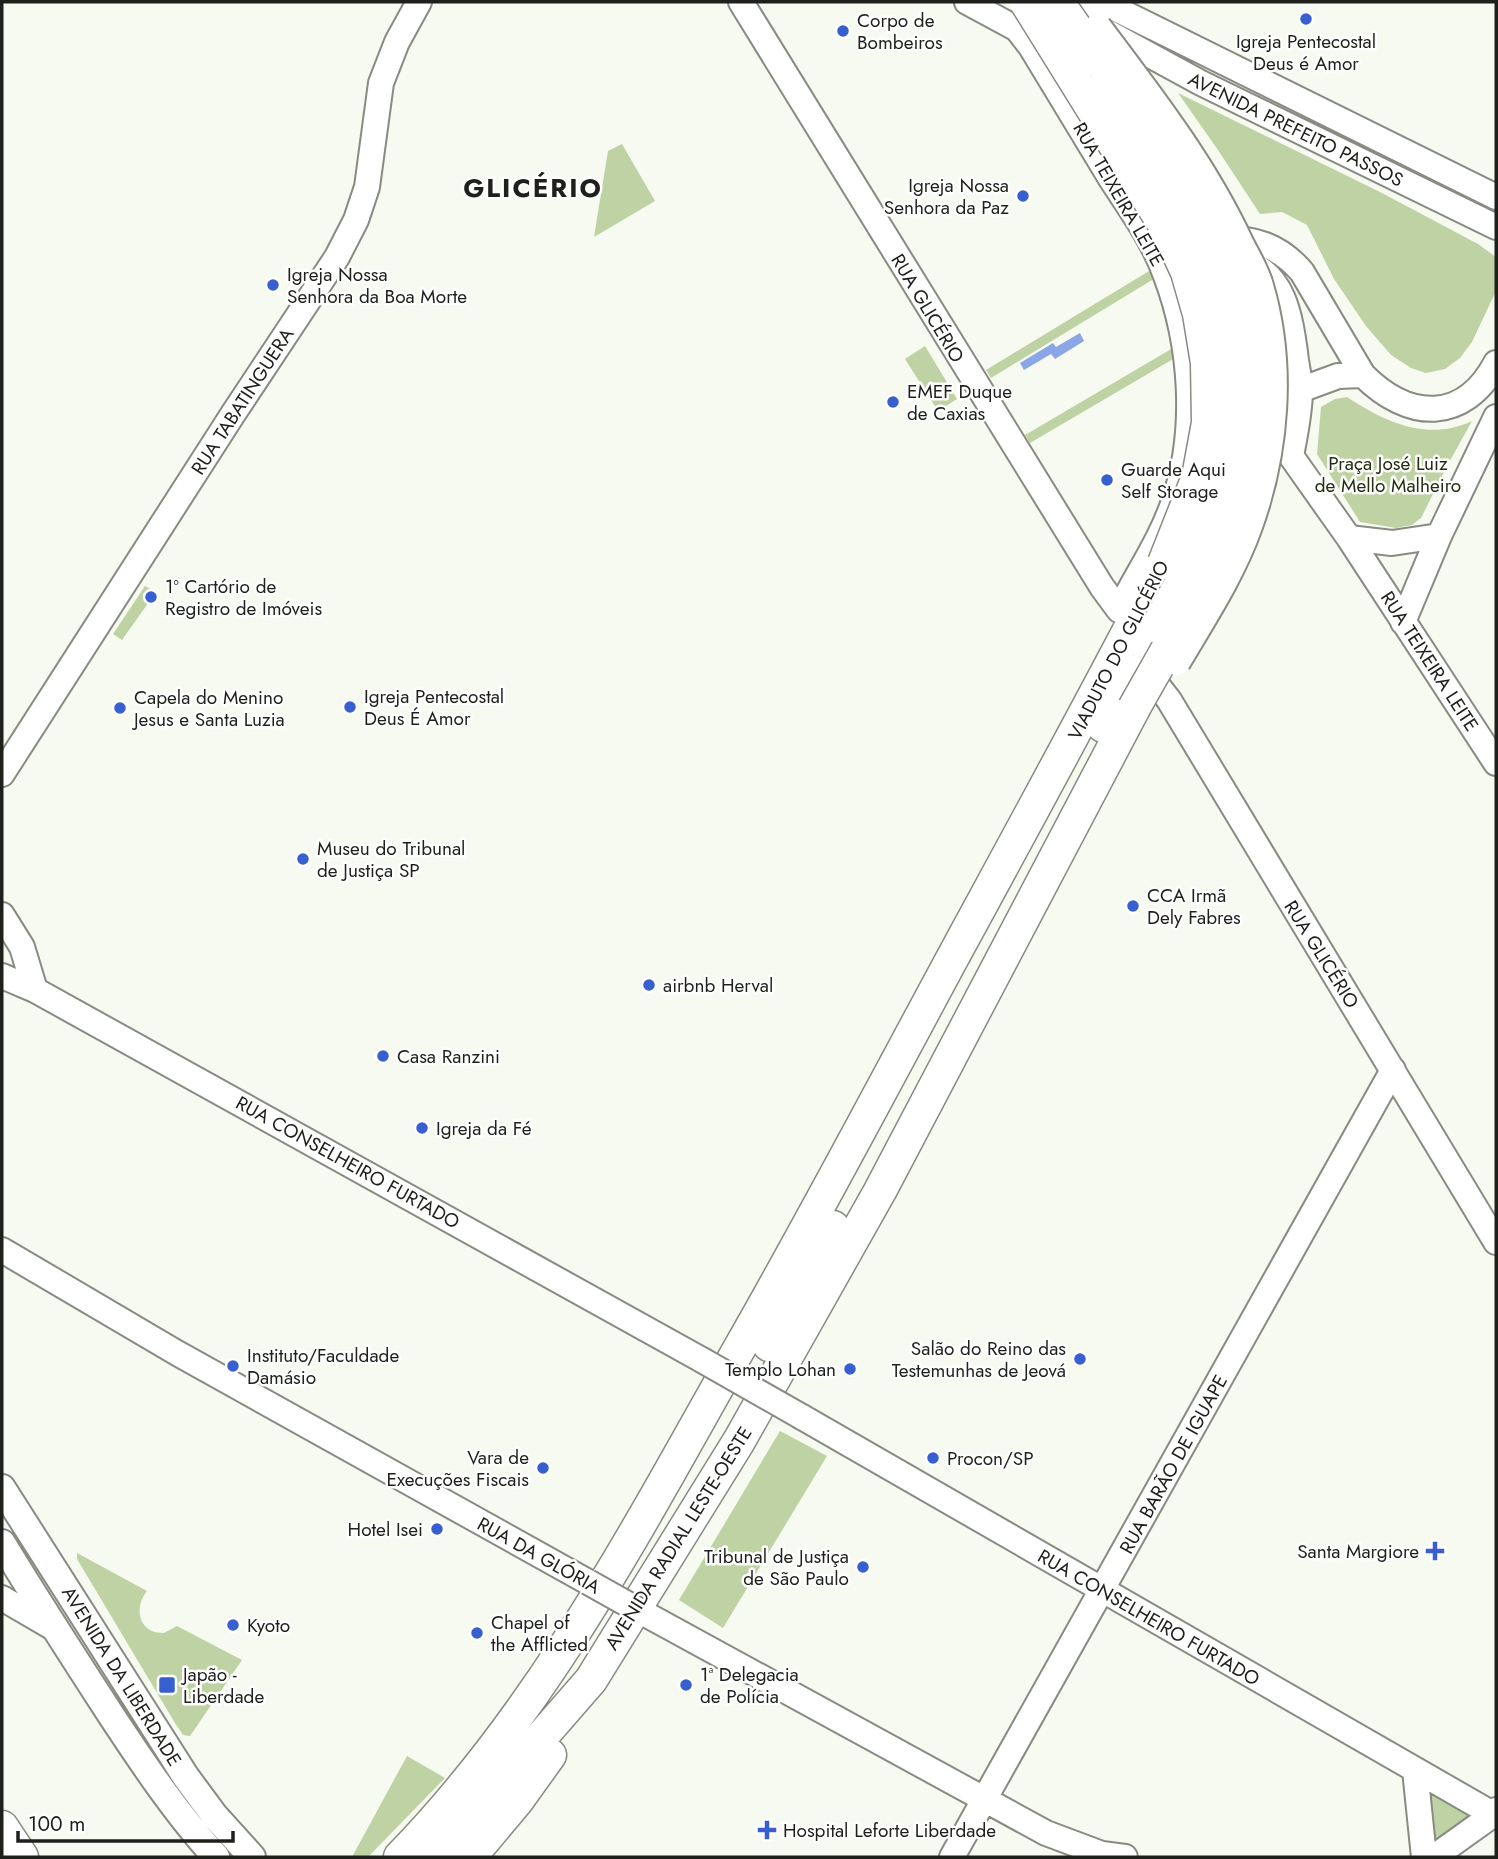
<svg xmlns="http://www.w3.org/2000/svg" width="1498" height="1859" font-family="Jost,sans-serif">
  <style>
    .green { fill: #bfd2a4 }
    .water { fill: #8aa6e6 }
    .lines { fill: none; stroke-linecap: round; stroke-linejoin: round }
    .secondary-casing { stroke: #878b81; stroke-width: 28 }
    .primary-casing { stroke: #878b81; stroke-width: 30 }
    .highway-casing { stroke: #878b81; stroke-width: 35 }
    .secondary { stroke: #fff; stroke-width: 24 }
    .primary { stroke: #fff; stroke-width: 26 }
    .highway { stroke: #fff; stroke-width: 32 }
    .secondary-bridge-casing { stroke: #878b81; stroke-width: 28; stroke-linecap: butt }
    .primary-bridge-casing { stroke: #878b81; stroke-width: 30; stroke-linecap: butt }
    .highway-bridge-casing { stroke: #878b81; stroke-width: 35; stroke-linecap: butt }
    .secondary-bridge { stroke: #fff; stroke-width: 24 }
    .primary-bridge { stroke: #fff; stroke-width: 26 }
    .highway-bridge { stroke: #fff; stroke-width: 32 }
    .poi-dot { fill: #385fcf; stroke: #fff; stroke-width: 2.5 }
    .labels { text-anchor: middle; stroke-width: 5; stroke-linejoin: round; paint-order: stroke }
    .poi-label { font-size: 19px; fill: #1e201c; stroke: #fff; text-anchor: start }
    .street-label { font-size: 19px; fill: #1e201c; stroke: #fff }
    .park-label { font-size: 19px; fill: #232e10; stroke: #fff }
    .district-label { font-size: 26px; font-weight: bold; letter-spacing: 2px; fill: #1e201c; stroke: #fff }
  </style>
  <rect width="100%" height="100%" fill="#f6faf0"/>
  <path class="green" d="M1178,93L1382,193L1478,244L1496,257V291L1472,342L1460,358L1445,369L1426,373L1411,368L1391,355L1366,326L1334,279L1307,225L1282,212L1260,214L1218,150Z
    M622,144L655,201L594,237L608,151Z
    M1154,268L1157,277L991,378L986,370Z
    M1178,345L1180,355L1030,443L1025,435Z
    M925,346L957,399L938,411L905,359Z
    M1347,397C1385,422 1427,442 1472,421L1446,468L1421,518L1412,525L1396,528L1360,522L1317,454L1321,407L1335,399Z
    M145,586L156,592L122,640L113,634Z
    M780,1431L827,1456L723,1628L679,1600Z
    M77,1553L147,1591C133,1608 139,1634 164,1633L177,1626L242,1660L190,1736L183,1735L175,1723L77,1559Z
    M407,1756L445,1778L368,1857H352Z
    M1418,1778L1485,1815L1426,1855Z"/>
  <path class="water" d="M1080,333L1084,341L1055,359L1051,354L1024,370L1020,363L1053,343L1056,347Z"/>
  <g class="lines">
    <defs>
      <path id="secondary" d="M741,2L1102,587L1119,610C1137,574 1161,540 1174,501C1198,431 1192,345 1166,276C1154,241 1131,210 1111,179C1084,135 1058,91 1031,47L1017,29L967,2
        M1102,2L1496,197
        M1100,28L1201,83L1496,227
        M1220,238C1254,238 1279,245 1302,272L1363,375C1409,421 1464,423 1496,363
        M1245,262C1284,274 1290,317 1295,352C1296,365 1300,378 1300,390C1300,412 1295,435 1291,456L1349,538L1496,763
        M1300,390L1338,376L1363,375
        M1349,538L1392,543L1439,536
        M1403,622L1439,536L1496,417
        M1151,630L1146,649L1145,669L1169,700L1496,1242
        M2,774L233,414L337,257L356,220L367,187L381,83L397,42L419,2
        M2,915L22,947L35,990
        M2,976L35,990L702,1360
        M2,1250L177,1353L588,1582
        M802,1417L1496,1816
        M2,1598L55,1629
        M638,1610L1046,1833L1102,1854L1125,1857
        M1415,1770L1424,1857
        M952,1857L1393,1070
        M1434,1857L1494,1814L1496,1810"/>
      <path id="primary" d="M1078,2L1098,27
        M2,1488L186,1777L214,1815L252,1857
        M2,1543C37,1601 74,1658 111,1715C144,1765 176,1813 216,1857"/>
      <path id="highway" d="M1103,726L1132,677L1139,671L1145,669
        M769,1345L833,1227
        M2,1827L22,1857
        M400,1857C543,1710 639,1526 739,1349C816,1215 887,1079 960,944C1029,817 1098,691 1164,563
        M437,1857L591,1680L739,1441L880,1191L1134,708
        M470,1857L517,1801L550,1755"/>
    </defs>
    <use href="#secondary" class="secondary-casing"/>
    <use href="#primary" class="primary-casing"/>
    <use href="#highway" class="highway-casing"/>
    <use href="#secondary" class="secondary"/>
    <use href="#primary" class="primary"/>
    <use href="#highway" class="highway"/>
    <defs>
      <path id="secondary-bridge" d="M1093,89C1122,118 1142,153 1164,187C1172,201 1182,214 1189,228C1239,333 1240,427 1199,535C1187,568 1167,599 1151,630
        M702,1360L802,1417
        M588,1582L638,1610"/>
      <path id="primary-bridge" d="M1098,27C1149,95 1204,165 1240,243C1247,257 1256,271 1260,286C1283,364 1276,451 1249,526C1232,574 1203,618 1177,662"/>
      <path id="highway-bridge" d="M1026,2L1167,229L1187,272L1199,314L1207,363L1208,423L1198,477L1164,563
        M1058,2C1109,80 1175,150 1216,235C1250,305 1256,380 1244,457C1242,469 1241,482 1237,494C1216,570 1172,640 1134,708"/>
    </defs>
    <use href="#secondary-bridge" class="secondary-bridge-casing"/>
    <use href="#primary-bridge" class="primary-bridge-casing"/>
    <use href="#highway-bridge" class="highway-bridge-casing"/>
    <use href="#secondary-bridge" class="secondary-bridge"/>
    <use href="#primary-bridge" class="primary-bridge"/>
    <use href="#highway-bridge" class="highway-bridge"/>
  </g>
  <g class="poi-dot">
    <circle cx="1306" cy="19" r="7"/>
    <circle cx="843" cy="31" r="7"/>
    <circle cx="1023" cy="196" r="7"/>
    <circle cx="273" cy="285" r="7"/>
    <circle cx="893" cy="402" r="7"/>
    <circle cx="1107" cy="480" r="7"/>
    <circle cx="151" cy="597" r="7"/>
    <circle cx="350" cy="707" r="7"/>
    <circle cx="120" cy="708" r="7"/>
    <circle cx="303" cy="859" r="7"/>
    <circle cx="1133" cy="906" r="7"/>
    <circle cx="649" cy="985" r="7"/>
    <circle cx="383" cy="1056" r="7"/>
    <circle cx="422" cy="1128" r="7"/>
    <circle cx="1080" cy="1359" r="7"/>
    <circle cx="233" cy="1366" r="7"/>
    <circle cx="850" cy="1369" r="7"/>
    <circle cx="933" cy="1458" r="7"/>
    <circle cx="543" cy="1468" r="7"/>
    <circle cx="437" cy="1529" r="7"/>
    <path d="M1431.5 1540.5h7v7h7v7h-7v7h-7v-7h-7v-7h7z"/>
    <circle cx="863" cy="1567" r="7"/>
    <circle cx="233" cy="1625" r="7"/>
    <circle cx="477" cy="1633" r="7"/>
    <rect x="158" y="1676" width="18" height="18" rx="3.5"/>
    <circle cx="686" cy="1685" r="7"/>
    <path d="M763.5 1819.5h7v7h7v7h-7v7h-7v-7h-7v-7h7z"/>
  </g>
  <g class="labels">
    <g class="poi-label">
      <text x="857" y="27">Corpo de<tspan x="857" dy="22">Bombeiros</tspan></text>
      <text x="1306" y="48" text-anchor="middle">Igreja Pentecostal<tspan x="1306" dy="22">Deus é Amor</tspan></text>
      <text x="1009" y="192" text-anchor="end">Igreja Nossa<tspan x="1009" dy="22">Senhora da Paz</tspan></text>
      <text x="287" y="281">Igreja Nossa<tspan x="287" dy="22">Senhora da Boa Morte</tspan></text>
      <text x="907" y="398">EMEF Duque<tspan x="907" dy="22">de Caxias</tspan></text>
      <text x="1121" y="476">Guarde Aqui<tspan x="1121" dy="22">Self Storage</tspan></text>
      <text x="165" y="593">1º Cartório de<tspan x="165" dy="22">Registro de Imóveis</tspan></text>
      <text x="364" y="703">Igreja Pentecostal<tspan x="364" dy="22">Deus É Amor</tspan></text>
      <text x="134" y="704">Capela do Menino<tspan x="134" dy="22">Jesus e Santa Luzia</tspan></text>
      <text x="317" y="855">Museu do Tribunal<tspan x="317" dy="22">de Justiça SP</tspan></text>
      <text x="1147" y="902">CCA Irmã<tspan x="1147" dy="22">Dely Fabres</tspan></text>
      <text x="663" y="992">airbnb Herval</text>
      <text x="397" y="1063">Casa Ranzini</text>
      <text x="436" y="1135">Igreja da Fé</text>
      <text x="1066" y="1355" text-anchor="end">Salão do Reino das<tspan x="1066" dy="22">Testemunhas de Jeová</tspan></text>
      <text x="247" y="1362">Instituto/Faculdade<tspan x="247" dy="22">Damásio</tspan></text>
      <text x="836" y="1376" text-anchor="end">Templo Lohan</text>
      <text x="529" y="1464" text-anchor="end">Vara de<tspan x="529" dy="22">Execuções Fiscais</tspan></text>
      <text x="947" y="1465">Procon/SP</text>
      <text x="423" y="1536" text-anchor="end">Hotel Isei</text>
      <text x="1419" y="1558" text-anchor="end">Santa Margiore</text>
      <text x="849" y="1563" text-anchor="end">Tribunal de Justiça<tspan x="849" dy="22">de São Paulo</tspan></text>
      <text x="491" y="1629">Chapel of<tspan x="491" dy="22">the Afflicted</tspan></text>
      <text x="247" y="1632">Kyoto</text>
      <text x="183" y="1681">Japão -<tspan x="183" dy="22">Liberdade</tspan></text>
      <text x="700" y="1681">1ª Delegacia<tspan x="700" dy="22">de Polícia</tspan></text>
      <text x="783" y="1837">Hospital Leforte Liberdade</text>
    </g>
    <g class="street-label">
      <text transform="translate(1296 129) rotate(26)" y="7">AVENIDA PREFEITO PASSOS</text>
      <text transform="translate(1119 194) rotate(60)" y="7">RUA TEIXEIRA LEITE</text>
      <text transform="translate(928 308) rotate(59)" y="7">RUA GLICÉRIO</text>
      <text transform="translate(242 401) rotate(-57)" y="7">RUA TABATINGUERA</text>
      <text transform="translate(1118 650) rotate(-63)" y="7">VIADUTO DO GLICÉRIO</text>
      <text transform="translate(1430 661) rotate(57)" y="7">RUA TEIXEIRA LEITE</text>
      <text transform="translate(1322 954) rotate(58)" y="7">RUA GLICÉRIO</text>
      <text transform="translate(348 1162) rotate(29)" y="7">RUA CONSELHEIRO FURTADO</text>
      <text transform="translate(1173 1464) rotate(-61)" y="7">RUA BARÃO DE IGUAPE</text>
      <text transform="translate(678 1538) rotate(-58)" y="7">AVENIDA RADIAL LESTE-OESTE</text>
      <text transform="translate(539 1555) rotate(29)" y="7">RUA DA GLÓRIA</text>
      <text transform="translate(1149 1617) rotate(30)" y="7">RUA CONSELHEIRO FURTADO</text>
      <text transform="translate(122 1676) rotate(58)" y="7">AVENIDA DA LIBERDADE</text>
    </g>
    <g class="park-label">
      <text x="1388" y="470">Praça José Luiz<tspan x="1388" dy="22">de Mello Malheiro</tspan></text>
    </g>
    <g class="district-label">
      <text x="533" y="197">GLICÉRIO</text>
    </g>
  </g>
  <rect width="1498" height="1859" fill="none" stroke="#1e201c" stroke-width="7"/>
  <path d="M18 1831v10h215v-10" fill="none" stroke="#1e201c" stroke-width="3.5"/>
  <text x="28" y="1831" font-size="21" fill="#1e201c" stroke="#ffffff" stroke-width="5" paint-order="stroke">100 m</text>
</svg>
